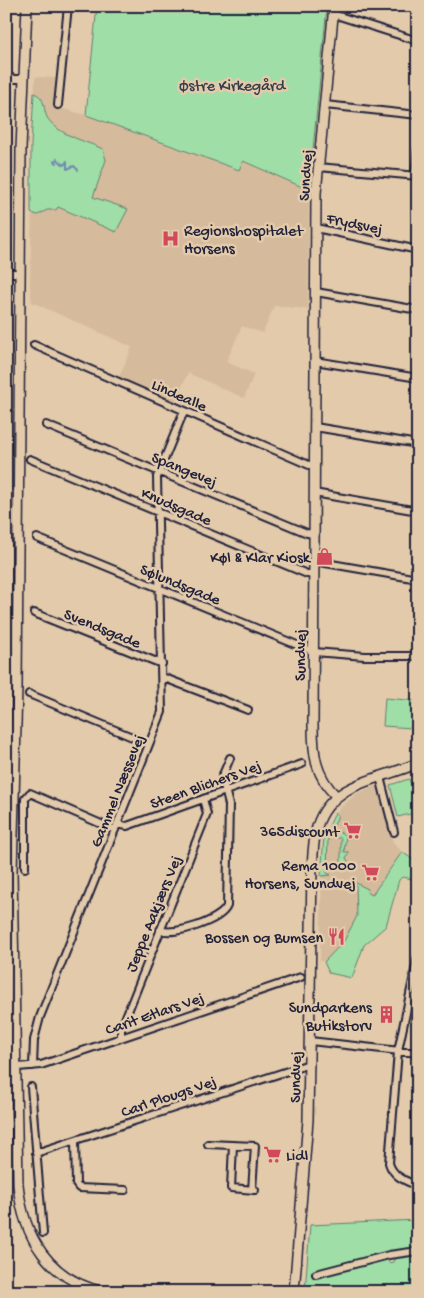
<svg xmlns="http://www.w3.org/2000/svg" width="424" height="1298" font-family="'Gochi Hand',sans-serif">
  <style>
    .built { fill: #d6ba9c }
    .green { fill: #9fdea6; stroke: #608070 }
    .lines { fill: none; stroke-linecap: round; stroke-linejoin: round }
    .stream { stroke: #6f8bb0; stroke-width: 2 }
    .street-casing { stroke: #22223b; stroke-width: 10 }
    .secondary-casing { stroke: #22223b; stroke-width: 12 }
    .street { stroke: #e2caab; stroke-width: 6 }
    .secondary { stroke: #e2caab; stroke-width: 9 }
    .labels { text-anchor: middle; stroke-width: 5; stroke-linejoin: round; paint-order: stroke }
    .park-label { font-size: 16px; fill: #353e4b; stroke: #e2caab }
    .street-label { font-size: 16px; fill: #22223b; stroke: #e2caab }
    .poi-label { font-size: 16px; fill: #22223b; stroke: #e2caab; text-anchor: end }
  </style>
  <rect width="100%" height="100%" fill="#e2caab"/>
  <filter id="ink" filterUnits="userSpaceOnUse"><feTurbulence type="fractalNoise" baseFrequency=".02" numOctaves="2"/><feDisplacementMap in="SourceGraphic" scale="10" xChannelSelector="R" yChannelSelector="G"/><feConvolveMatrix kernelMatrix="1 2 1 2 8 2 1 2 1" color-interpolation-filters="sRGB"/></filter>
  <g filter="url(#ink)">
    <path class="built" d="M35,77L56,78V107L86,115L238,170L242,161L309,190L308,309L274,306L263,333L242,326L226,362L254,374L244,398L188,373L175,402L119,377L132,347L32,302L30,286Z
      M375,786L379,788L393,842L402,852L358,916L344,941L326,961H320L322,856L335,815L340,808L356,794Z"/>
    <path class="green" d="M97,6H327L309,190L243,161L239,170L86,115Z
      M34,93C47,98 42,109 48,119C60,136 86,141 103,149L106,160L93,197L128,209L116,232L58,207L56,210H47L38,215L31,213V144Z
      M6,277L12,280L10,301L6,595Z
      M385,698L418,701V732L412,728L383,726Z
      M409,779L418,802V812L398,817L390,785Z
      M335,813L338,815L333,828L346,836L344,852H349L346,858L348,861L340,867L337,866L341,864V838H328L327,873L331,875L321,876L324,837Z
      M402,852L418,863L413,879L402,877L399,880L386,926L364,945L352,978L329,973L324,962L344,941L357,916L356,885L352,884V881L368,889L367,892L372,895Z
      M418,1220V1248L387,1253L389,1263L393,1262L396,1257L418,1255V1292H305L310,1225Z"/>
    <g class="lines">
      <path class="stream" d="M55,161L57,163L54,161L57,159L64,165L67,161V169L74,166L78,170"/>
      <defs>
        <path id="street" d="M333,14L418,41
          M6,76L14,79H24
          M58,105L68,6
          M325,105L418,115
          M318,167L418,176
          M415,176L418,149
          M316,228L418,250
          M6,272L21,274
          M316,292L418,310
          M34,345L309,465H315
          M315,361L418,378
          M46,425L307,533L314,534
          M315,427L418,444
          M30,459L307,574L314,575
          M314,493L418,511
          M37,538L314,652L365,656H418
          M314,561L418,579
          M34,613L162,664
          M162,677L248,710
          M29,694L149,744
          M380,777L394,832
          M117,824L127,826L302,764
          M25,868V799L30,793L115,830
          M160,930C174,936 221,921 227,906L229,805L222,777L230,758
          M418,956L398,1051L389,1163C393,1177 406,1181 418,1186
          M121,1038V1029L207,814L203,799
          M310,1041L418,1053
          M33,1066L34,1040L40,1017L162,712L157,477L184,411
          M6,1068L41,1065L301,977
          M31,1087L43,1233
          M75,1141L76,1184L79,1188L125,1190
          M208,1144L255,1146L252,1190
          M233,1145L231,1188L255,1190
          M36,1153L309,1064
          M316,1274L389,1255L418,1251"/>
        <path id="secondary" d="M27,6L21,149L17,688L12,872L18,1184C23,1237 49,1280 104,1292
          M334,6L316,193L313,725C313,754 315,775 336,796
          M294,1292L308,1120L312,869C313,855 313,840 317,827C331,781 381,780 418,763"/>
      </defs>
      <use href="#street" class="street-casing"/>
      <use href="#secondary" class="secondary-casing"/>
      <use href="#street" class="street"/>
      <use href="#secondary" class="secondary"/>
    </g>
  </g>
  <defs>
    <symbol id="hospital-bare" viewBox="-9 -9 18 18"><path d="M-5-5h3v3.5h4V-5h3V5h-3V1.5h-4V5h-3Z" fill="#d1495b" stroke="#e2caab" stroke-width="2.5" paint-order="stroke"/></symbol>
    <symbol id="shop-bare" viewBox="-9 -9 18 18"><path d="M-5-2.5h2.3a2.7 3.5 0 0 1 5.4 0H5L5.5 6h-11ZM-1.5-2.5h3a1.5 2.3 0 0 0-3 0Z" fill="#d1495b" stroke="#e2caab" stroke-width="2.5" paint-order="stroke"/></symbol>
    <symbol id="supermarket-bare" viewBox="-9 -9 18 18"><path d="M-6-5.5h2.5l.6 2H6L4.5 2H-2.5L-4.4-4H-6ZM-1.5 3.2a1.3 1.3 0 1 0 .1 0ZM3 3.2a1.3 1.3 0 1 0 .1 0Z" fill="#d1495b" stroke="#e2caab" stroke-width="2.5" paint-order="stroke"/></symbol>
    <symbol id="restaurant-bare" viewBox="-9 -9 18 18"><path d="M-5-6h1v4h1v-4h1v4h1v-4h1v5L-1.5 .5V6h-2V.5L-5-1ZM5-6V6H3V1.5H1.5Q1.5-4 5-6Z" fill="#d1495b" stroke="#e2caab" stroke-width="2.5" paint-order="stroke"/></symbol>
    <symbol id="building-bare" viewBox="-9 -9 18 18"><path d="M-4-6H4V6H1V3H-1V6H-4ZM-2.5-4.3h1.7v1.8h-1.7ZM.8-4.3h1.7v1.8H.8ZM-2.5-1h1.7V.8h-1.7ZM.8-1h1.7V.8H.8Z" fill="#d1495b" stroke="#e2caab" stroke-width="2.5" paint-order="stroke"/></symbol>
  </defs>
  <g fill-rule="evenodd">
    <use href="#hospital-bare" x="158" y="226" width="25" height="25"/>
    <use href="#shop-bare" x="312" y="544" width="25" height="25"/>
    <use href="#supermarket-bare" x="340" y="818" width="25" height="25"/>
    <use href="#supermarket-bare" x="358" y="860" width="25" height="25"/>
    <use href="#restaurant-bare" x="324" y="924" width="25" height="25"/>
    <use href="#building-bare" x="374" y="1002" width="25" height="25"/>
    <use href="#supermarket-bare" x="260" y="1142" width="25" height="25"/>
  </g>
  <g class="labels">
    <g class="park-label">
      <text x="232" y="90">Østre Kirkegård</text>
    </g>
    <g class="street-label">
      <text transform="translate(304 175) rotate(-86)" y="6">Sundvej</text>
      <text transform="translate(355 222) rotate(12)" y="6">Frydsvej</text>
      <text transform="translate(180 394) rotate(24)" y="6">Lindealle</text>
      <text transform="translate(185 468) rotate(22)" y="6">Spangevej</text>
      <text transform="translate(177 505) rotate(23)" y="6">Knudsgade</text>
      <text transform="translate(181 583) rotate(22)" y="6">Sølundsgade</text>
      <text transform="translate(103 627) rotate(22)" y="6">Svendsgade</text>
      <text transform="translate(299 655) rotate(-90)" y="6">Sundvej</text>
      <text transform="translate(205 783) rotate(-20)" y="6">Steen Blichers Vej</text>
      <text transform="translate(116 790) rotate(-68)" y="6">Gammel Næssevej</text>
      <text transform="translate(152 913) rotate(-68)" y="6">Jeppe Aakjærs Vej</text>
      <text transform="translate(154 1012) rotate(-19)" y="6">Carit Etlars Vej</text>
      <text transform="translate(294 1077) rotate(-89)" y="6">Sundvej</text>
      <text transform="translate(168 1095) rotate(-19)" y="6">Carl Plougs Vej</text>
    </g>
    <g class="poi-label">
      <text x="184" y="235" text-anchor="start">Regionshospitalet<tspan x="184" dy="18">Horsens</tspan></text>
      <text x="310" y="562">Køl &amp; Klar Kiosk</text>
      <text x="339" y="836">365discount</text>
      <text x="356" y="870">Rema 1000<tspan x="356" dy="18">Horsens, Sundvej</tspan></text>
      <text x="323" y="942">Bossen og Bumsen</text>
      <text x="372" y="1012">Sundparkens<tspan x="372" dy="18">Butikstorv</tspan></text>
      <text x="286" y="1160" text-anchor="start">Lidl</text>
    </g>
  </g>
  <rect width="424" height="1298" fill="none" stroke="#e2caab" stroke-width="25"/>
  <rect x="12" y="12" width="399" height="1273" fill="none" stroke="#22223b" stroke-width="2" filter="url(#ink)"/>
</svg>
